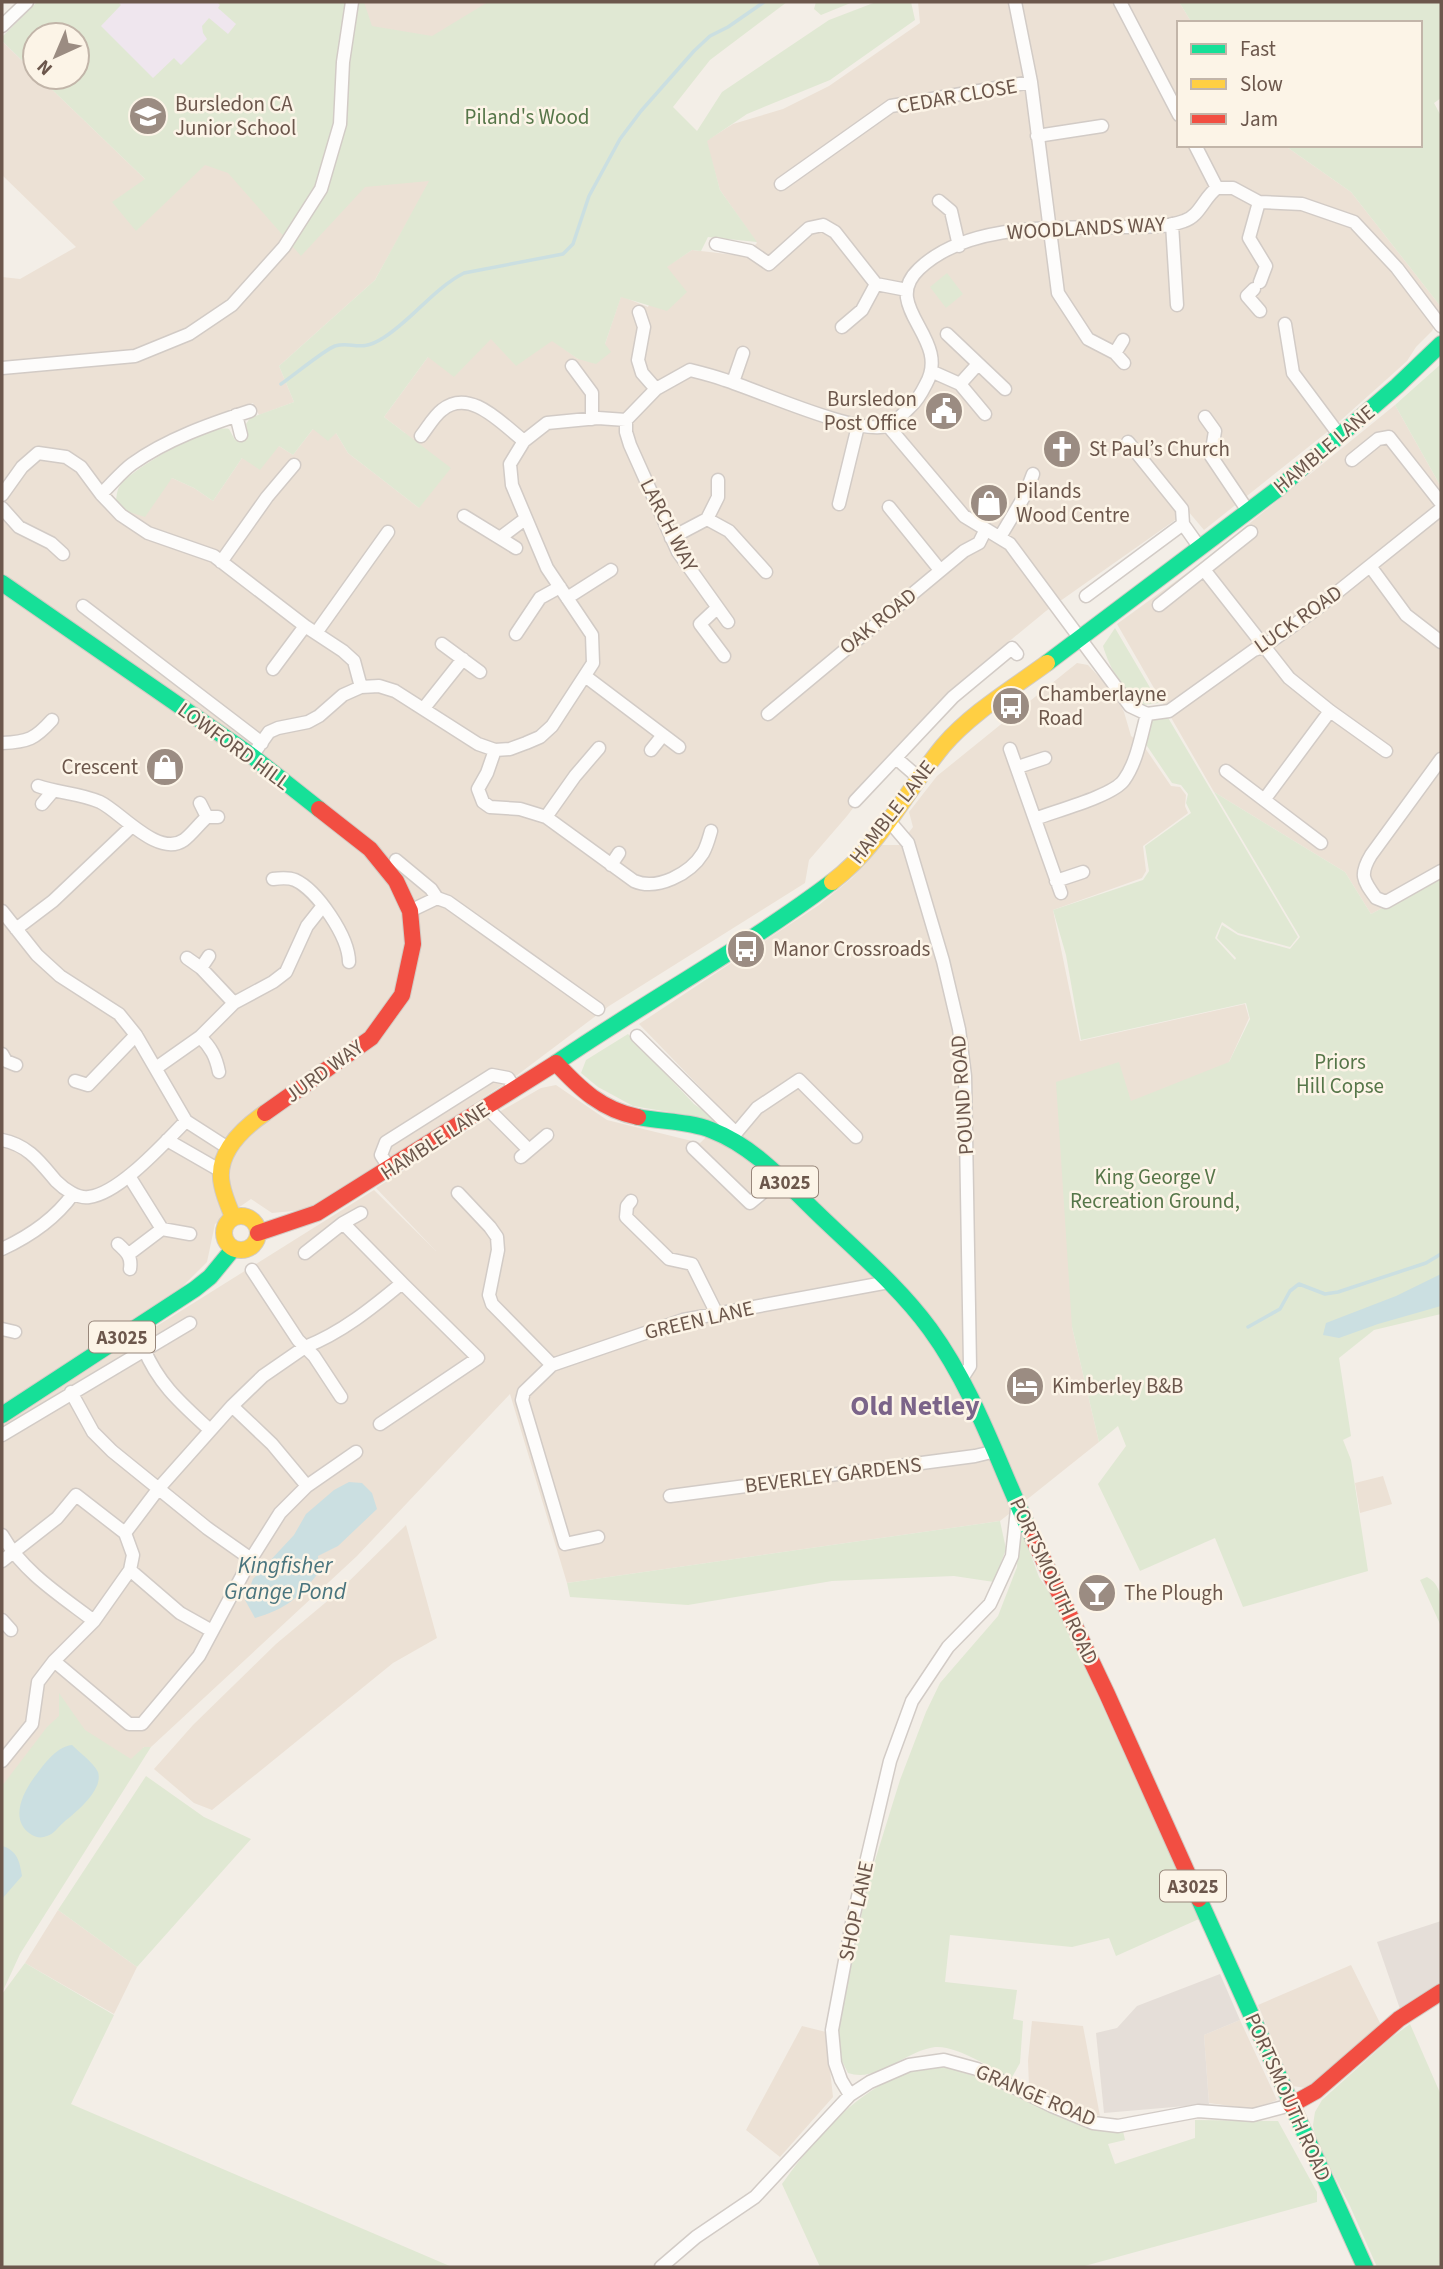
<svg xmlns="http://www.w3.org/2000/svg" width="1443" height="2269" font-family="'Source Sans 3',sans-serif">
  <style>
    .residential { fill: #ece1d5 }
    .industrial { fill: #e5ded8 }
    .education { fill: #efe6ee }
    .green { fill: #e0e8d3 }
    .water { fill: #cbdfe1 }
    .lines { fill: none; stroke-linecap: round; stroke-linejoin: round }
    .stream { stroke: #cbdfe1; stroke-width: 3.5 }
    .street-casing { stroke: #d2cbc6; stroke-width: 15 }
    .fast-casing { stroke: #d2cbc4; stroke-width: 18 }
    .slow-casing { stroke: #d2cbc4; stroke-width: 18 }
    .jam-casing { stroke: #d2cbc4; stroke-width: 18 }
    .street { stroke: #fdfcfb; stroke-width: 12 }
    .fast { stroke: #16e098; stroke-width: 16 }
    .slow { stroke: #ffcf43; stroke-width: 16 }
    .jam { stroke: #f24e42; stroke-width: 16 }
    .labels { text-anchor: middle; stroke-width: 5; stroke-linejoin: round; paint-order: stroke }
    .shield { fill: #fcf4e7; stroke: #97867a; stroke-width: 2 }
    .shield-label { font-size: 19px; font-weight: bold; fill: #6c574c }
    .street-label { font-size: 21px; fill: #6c574c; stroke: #fcf4e7 }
    .poi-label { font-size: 21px; fill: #6c574c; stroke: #fcf4e7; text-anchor: start }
    .park-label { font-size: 21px; fill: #567649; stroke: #fcf4e7 }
    .water-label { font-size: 23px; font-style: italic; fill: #49747d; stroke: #fcf4e7 }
    .district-label { font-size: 28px; font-weight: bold; fill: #7b6489; stroke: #fcf4e7 }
  </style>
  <rect width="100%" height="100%" fill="#f3eee7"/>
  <path class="residential" d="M341,2H553L430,181L375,280L279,366L294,402L259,415L253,403L199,421L163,438L135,455L105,483L116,500L172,478L194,488L213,501L242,458L279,446L293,455L313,429L336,433L348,453L419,508L405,433L384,417L428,357L491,339L552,340L578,359L605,344L621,296L648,307L666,267L692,250L744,256L757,243L720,190L706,141L733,124L783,109L829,86L920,23L918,2H1179L1192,23H1179V145H1284L1351,192L1441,307V314L1432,331L1416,347L1407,361L1387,379L1331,429L1204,530L1188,511L1046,611L983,663L913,729L847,816L809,860L805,883L609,1006L516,1076L314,1209L272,1213L251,1199L215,1224L207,1262L173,1296L2,1405V277L20,279L76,247L2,175V41L35,73V77H39L146,180Z
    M1395,405L1441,487V877L1371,914L1345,872L1214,792L1117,624L1202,562Z
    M1077,663L1088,665L1114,693L1124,712L1131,736L1143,745L1171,786L1180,787L1186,795L1185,806L1188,813L1143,846L1146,871L1142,878L1053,910L1080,1041L1245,1004L1249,1018L1229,1062L1072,1327L1099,1442L1000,1521L567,1583L510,1394L357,1556L151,1747H144L26,1913L2,1927V1423L374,1190L436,1251L376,1188L473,1127L541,1088L556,1085L607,1120L700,1143L728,1116L639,1024L819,905L852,878L881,845H899L913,827L909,812L937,776Z
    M1383,1476L1392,1504L1360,1513L1355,1483Z
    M406,1525L437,1638L393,1663L212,1810L194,1803L154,1769L193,1725L276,1644L337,1593Z
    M58,1910L137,1967L114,2014L25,1963Z
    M1351,1965L1381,2025L1306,2088L1292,2086L1258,2005Z
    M1240,2020L1277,2100L1253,2109L1209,2103L1204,2035Z
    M1032,2021L1083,2026L1100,2116L1085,2111L1029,2086L1028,2061Z
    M802,2026L826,2032L833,2097L780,2157L746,2130Z"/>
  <path class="industrial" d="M1441,1921V1984L1400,2009L1377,1942Z
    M1220,1974L1240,2020L1204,2035L1209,2104L1104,2113L1096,2033L1117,2028L1137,2006Z"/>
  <path class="education" d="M37,2H305L200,153L39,77H77V35H35V73L2,41V37Z"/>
  <path class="green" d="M37,2H118L121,5L101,26L153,78L174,58L181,65L207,39L203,33L202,26L209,18L228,34L236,24L218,8L220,5L217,2H364L372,26L432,36L488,2H787L710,60L673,107L697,131L722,92L829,20L876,2H911L915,20L830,80L747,114L707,141L720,190L757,242L708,237L701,251L692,250L667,267L687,292L667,311L621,297L605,344L611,352L596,364L578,359L552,341L516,366L491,339L454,377L428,357L384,417L451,468L419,508L348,453L336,433L328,441L313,429L293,455L279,446L260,470L242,458L213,501L194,488L172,478L145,517L126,511L116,500C117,494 117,489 121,484C135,468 208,424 229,429L235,440L248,436L246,424L250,418L294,402L279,366L375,280L429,181L365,187L301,256L228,173L205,165L136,231L112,202L145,179L39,77H77V35H35V73L2,41V37Z
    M816,2H853L821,15L814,9Z
    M1179,2H1441V98L1434,103L1441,116V307L1351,192L1284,145H1420V23H1192Z
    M947,273L963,294L946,308L930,287Z
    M1441,364V487L1395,405Z
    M1115,628L1159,703L1142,705C1124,694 1109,667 1103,646Z
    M1167,716L1298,937L1290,947L1238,933L1222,922L1215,938L1235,960L1236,958L1217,938L1222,925L1238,935L1290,949L1300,937L1214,792L1345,872L1371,914L1441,877V1314L1374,1330L1339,1358L1351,1436L1343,1440L1351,1460L1368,1571L1243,1607L1215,1538L1140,1571L1098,1484L1126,1446L1118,1426L1099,1442L1072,1327L1056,1082L1119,1062L1131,1101L1229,1062L1250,1019L1246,1003L1081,1040L1066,955L1053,910L1143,880L1149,871L1145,846L1191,813L1186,803L1188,794L1181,785L1172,783L1141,737L1147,719Z
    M628,1034L694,1104L718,1121L716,1123L687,1115L633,1106L598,1087L581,1073L586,1060Z
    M1000,1521L1006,1549L994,1582L954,1576L832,1581L688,1605L570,1597L567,1583Z
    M1023,1534L1039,1577L1055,1601L1199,1919L1116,1956L1109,1938L1072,1947L950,1935L945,1982L1017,1990L1013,2019L1023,2021L1020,2063L1011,2079C993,2069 957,2045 935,2047C905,2051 878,2083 848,2073L842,2061L838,2029L868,1883L900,1780L926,1712L940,1683L998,1616L1017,1567L1018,1536Z
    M1427,1577C1443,1585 1443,1607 1440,1624L1420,1580Z
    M59,1693L85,1730L131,1759L144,1747H151L20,1954L2,1993V1786L47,1727L59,1716Z
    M146,1776L204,1817L251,1839L137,1967L58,1910Z
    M25,1963L114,2015L71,2104L452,2267H2V1994Z
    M1410,2024L1441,2095V2267H1377L1350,2206L1316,2141L1313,2125L1315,2112L1322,2100L1391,2038Z
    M942,2066L975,2076L1088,2128L1123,2131L1125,2140L1108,2144L1115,2164L1195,2138V2120L1278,2121L1317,2192V2202L1081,2267H820L782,2184C813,2141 850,2097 900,2075C912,2070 929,2069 942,2066Z"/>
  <path class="water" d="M1441,1274V1306L1378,1324L1339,1338L1323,1335L1326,1323L1396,1296Z
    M349,1482L362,1483L372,1493L377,1509L338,1546L318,1556L319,1572C300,1597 286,1609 255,1618L245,1600L253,1579L294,1535L306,1514L334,1490Z
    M72,1745C80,1753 93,1762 98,1772C104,1790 75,1813 64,1822C58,1827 54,1834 47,1836C42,1838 37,1838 32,1835C10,1822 21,1796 33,1779C43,1766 55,1747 72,1745Z
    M2,1846C17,1850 20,1862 22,1876L2,1899Z"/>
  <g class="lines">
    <path class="stream" d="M281,384C293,376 324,350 335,346C352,341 360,353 383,338C412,320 433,289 464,273L563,254L573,244L589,196L620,139L641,111L694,51L710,36L728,27L764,2
      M1248,1327L1280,1309L1290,1291L1299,1284L1325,1294L1338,1292L1426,1263L1441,1254"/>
    <defs>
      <path id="street" d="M1015,2L1031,82L1058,293L1088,339L1115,353L1124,363
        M1120,2L1179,115
        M2,26L27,2
        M1037,136L1102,126
        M1195,145L1217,188H1233L1259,202L1302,204L1354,222L1397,268L1441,326
        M781,184L891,106L1031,82
        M939,201L951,211L959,246
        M1259,202L1249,238L1266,266L1260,282
        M1172,224L1177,305
        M716,244L750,251L769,264L809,228L823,225L835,232L876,284L907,290
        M1254,289L1247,296L1260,311
        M639,312L644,327L638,360L642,373L656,389
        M1285,324L1293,373L1340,436
        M842,327L862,310L876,284
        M947,334L1005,389
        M1115,353L1123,340
        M572,366L592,393V419
        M2,368L135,356L189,334L232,305L284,247L321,189L340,124L343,62L352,2
        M933,372L960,384L985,414
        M733,382L743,353
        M960,384L978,364
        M236,415L241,435
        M1205,417L1215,431L1211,456L1248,511
        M626,420L656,389L690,370C702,373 714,376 725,380C760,391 856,435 887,426C895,423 905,412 911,406C918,400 922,392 926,384C952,338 879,307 919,269C968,222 1057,228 1121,227C1141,227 1165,228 1184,221C1200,216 1204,197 1217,188
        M626,420V432L630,445L678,552L728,622
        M888,426L964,516L1010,544L1130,706L1147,714C1141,736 1137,762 1124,780C1113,796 1055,811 1035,819
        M421,436C428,427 434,416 442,410C470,387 502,424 524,441
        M1352,460L1378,439L1389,437L1441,503
        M101,494C111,485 121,472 132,464C167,439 210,424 250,411
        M2,495L22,467L38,453L66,457L81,467L101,494L121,515L148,533L214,556L305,626L343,651L354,661L361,687
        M839,504L858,426
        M889,507L940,570
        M2,508L19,527L51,543L63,554
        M464,516L516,548
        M707,519L718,497V480
        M1183,524L1200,548
        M501,537L525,519
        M1000,537L1025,495L1033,474
        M671,538L707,519L729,531L766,572
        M221,562L267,497L294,465
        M1370,566L1406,615L1441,642
        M1205,571L1289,678L1330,711L1386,751
        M1086,596L1183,524L1182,509L1128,442
        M567,598L611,570
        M1159,605L1251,532
        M83,606L262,743
        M717,608L700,624L724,656
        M316,633L388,532
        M516,634L540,598L560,587
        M442,644L480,672
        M273,669L305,626
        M585,676L679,747
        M424,708L463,659
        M768,714L964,551L979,543L986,529
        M1147,714L1169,711L1254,650L1263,647L1315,610L1441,509
        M2,743C28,742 35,739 52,720
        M1010,749L1061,893
        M495,750L487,773L478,789L483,802L490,807L520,809L546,817L634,881C657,891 690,874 703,853C707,846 709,838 711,831
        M651,750L663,735
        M252,756L269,732L278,728L308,722L319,716L343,695L361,687L379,686L395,691L478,744L495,750L510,749L526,743L540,737L552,726L593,663L592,635L547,568L512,485L510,464L524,441L547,423L598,418L626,420
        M897,759L919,778
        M1441,759L1371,855C1359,875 1363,880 1376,898L1386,902L1441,871
        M1018,767L1045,758
        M1226,771L1321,843
        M38,786C58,793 80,793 100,802C121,812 158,858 184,840C192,834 199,824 207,817H218
        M1264,800L1330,711
        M855,801L953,697L1012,648L1017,654
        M200,803L207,817
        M42,804L53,791
        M546,817L575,776L599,748
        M890,822L908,843L919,880L943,961L959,1029L965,1076L970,1366L961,1380
        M396,860L431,889L437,898
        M611,865L619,853
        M273,879C280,878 288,877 295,880C317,890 349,937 349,962
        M1056,881L1083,872
        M2,911L37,955L60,976L119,1014L136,1035L186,1121L228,1148
        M410,911L437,898L448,902L598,1009
        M16,929L53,901L131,827
        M187,958L201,968L234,1003
        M201,968L209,956
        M637,1036L735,1132
        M200,1037C211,1047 216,1057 219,1072
        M2,1054L6,1061L16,1065
        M156,1068L200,1037L234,1003L273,982L286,972L307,926L322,907
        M75,1081L88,1085L136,1035
        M487,1108L528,1149
        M731,1139L757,1108L799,1080L856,1137
        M2,1140C28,1145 40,1162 56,1181C64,1189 78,1199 89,1197C120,1193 164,1143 186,1121
        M167,1140L221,1171
        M693,1148L750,1203L780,1178
        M521,1157L547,1135
        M390,1169L381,1155L386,1142L492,1075L508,1078L515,1089
        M129,1176L162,1229
        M458,1193L490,1227L497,1237L498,1250L489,1295L492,1304L552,1365
        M631,1201L627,1206L626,1217L669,1259L692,1264L717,1314
        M343,1223L361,1213
        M118,1244C127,1252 132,1257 130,1269
        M2,1249C30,1236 55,1219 73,1194
        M305,1253L343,1223L402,1283C372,1308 341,1333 305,1347L314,1356L341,1397
        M129,1254L162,1229L190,1234
        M2,1329L15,1332
        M144,1349C159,1385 182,1404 210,1430
        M71,1392L93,1432L112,1451L207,1528L251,1559
        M232,1406L272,1444L307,1486
        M380,1424L478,1358L402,1283
        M2,1435L190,1323
        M670,1496L975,1456L996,1451
        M2,1535C23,1572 60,1595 94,1621
        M598,1537L565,1544L522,1400L524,1392L552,1365L683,1320L889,1282
        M2,1561L57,1518L76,1495L125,1533
        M130,1570L180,1613L212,1631
        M2,1620L11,1630
        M54,1661L129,1724H142L199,1656L251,1559L280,1513L307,1486L356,1452
        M2,1761L32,1724L38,1682L54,1661L94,1621L130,1570L133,1555L125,1533L159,1488L232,1406L263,1376L305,1347L298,1340L252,1270
        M850,2095L841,2080L835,2063L832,2030L853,1918L890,1761L912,1701L948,1647L990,1604L1012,1556L1017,1509
        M661,2267L696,2237L755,2197L850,2095L870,2082L909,2065L944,2060L977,2069L1052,2106L1093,2123L1118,2126L1198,2111L1253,2115L1291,2105"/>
      <path id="fast" d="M2,583L252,756L319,809
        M1047,663L1279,488L1397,386L1441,344
        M556,1063C647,1001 744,948 832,882
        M638,1117C663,1122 688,1121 711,1130C753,1146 784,1181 815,1211C854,1249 898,1285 930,1329C976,1392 1000,1469 1033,1538
        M2,1415L195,1289L210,1277L233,1249
        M1199,1899L1365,2267"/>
      <path id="slow" d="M832,882C880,846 906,791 943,746C971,713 1013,688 1047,663
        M224 1233a17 17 0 1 1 34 0a17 17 0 1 1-34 0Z
        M233,1217C229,1207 224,1196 222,1185C215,1154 242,1129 265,1113"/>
      <path id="jam" d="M265,1113L371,1038L402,995L413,944L410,911L396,881L370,849L319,809
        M258,1233L317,1213L556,1063C580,1089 602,1110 638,1117
        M1033,1538L1107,1694L1199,1899
        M1291,2105L1316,2091L1399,2019L1441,1992"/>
    </defs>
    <use href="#street" class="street-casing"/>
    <use href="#fast" class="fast-casing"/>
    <use href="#slow" class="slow-casing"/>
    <use href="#jam" class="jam-casing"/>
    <use href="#street" class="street"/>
    <use href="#fast" class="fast"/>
    <use href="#slow" class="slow"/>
    <use href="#jam" class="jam"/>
  </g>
  <defs>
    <symbol id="school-disc" viewBox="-11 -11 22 22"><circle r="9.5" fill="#9b8c82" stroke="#fcf4e7"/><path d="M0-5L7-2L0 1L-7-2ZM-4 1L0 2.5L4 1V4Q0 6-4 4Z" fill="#fff"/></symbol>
    <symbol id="civic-disc" viewBox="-11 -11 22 22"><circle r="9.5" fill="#9b8c82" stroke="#fcf4e7"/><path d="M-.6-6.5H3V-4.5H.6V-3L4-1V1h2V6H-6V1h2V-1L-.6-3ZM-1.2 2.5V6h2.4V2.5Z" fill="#fff"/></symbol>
    <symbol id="church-disc" viewBox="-11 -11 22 22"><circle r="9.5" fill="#9b8c82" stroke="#fcf4e7"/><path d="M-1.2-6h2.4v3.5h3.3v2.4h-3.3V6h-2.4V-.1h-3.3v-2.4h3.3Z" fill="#fff"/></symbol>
    <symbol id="shop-disc" viewBox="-11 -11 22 22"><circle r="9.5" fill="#9b8c82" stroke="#fcf4e7"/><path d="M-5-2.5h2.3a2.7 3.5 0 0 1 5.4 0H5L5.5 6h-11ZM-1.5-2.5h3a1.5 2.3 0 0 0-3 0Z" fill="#fff"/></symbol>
    <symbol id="bus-disc" viewBox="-11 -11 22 22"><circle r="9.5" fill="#9b8c82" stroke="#fcf4e7"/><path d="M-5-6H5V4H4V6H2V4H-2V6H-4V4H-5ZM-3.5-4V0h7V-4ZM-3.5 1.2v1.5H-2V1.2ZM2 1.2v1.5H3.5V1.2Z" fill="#fff"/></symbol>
    <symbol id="hotel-disc" viewBox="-11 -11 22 22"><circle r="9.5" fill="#9b8c82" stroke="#fcf4e7"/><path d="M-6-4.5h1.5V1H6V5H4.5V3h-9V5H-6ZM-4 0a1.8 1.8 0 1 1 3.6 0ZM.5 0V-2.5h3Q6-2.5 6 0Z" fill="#fff"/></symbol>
    <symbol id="bar-disc" viewBox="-11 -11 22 22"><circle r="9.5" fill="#9b8c82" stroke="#fcf4e7"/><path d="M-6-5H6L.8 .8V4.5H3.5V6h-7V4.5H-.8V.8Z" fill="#fff"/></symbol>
  </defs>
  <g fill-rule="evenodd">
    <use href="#school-disc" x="126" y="94" width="44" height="44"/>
    <use href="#civic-disc" x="922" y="389" width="44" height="44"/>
    <use href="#church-disc" x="1040" y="427" width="44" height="44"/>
    <use href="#shop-disc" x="967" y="481" width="44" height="44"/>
    <use href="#bus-disc" x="989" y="684" width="44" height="44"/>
    <use href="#shop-disc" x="143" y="745" width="44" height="44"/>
    <use href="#bus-disc" x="724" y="927" width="44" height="44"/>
    <use href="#hotel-disc" x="1003" y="1364" width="44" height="44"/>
    <use href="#bar-disc" x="1075" y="1571" width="44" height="44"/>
  </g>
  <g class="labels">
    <g class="shield">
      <rect x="752" y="1166.5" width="66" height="31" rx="5"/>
      <rect x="89" y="1321.5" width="66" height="31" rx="5"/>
      <rect x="1160" y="1870.5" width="66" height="31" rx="5"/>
    </g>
    <g class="shield-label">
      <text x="785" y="1189">A3025</text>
      <text x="122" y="1344">A3025</text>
      <text x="1193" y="1893">A3025</text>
    </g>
    <g class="street-label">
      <text transform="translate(957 96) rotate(-10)" y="7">CEDAR CLOSE</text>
      <text transform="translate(1086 228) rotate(-3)" y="7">WOODLANDS WAY</text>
      <text transform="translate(1324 449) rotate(-40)" y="7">HAMBLE LANE</text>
      <text transform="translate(669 525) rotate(63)" y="7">LARCH WAY</text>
      <text transform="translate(1298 619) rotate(-35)" y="7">LUCK ROAD</text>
      <text transform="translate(878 621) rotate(-39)" y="7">OAK ROAD</text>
      <text transform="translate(234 746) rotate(36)" y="7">LOWFORD HILL</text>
      <text transform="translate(892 812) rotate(-52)" y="7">HAMBLE LANE</text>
      <text transform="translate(324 1071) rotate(-36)" y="7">JURD WAY</text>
      <text transform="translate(962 1095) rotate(-94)" y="7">POUND ROAD</text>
      <text transform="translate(435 1141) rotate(-33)" y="7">HAMBLE LANE</text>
      <text transform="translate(699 1320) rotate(-13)" y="7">GREEN LANE</text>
      <text transform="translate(833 1475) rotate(-7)" y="7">BEVERLEY GARDENS</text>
      <text transform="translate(1054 1581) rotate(65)" y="7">PORTSMOUTH ROAD</text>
      <text transform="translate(856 1911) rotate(-78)" y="7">SHOP LANE</text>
      <text transform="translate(1036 2095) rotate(23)" y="7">GRANGE ROAD</text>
      <text transform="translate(1288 2097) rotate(66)" y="7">PORTSMOUTH ROAD</text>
    </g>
    <g class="poi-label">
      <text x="175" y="111">Bursledon CA<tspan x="175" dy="24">Junior School</tspan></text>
      <text x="917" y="406" text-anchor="end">Bursledon<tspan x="917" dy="24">Post Office</tspan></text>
      <text x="1089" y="456">St Paul’s Church</text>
      <text x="1016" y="498">Pilands<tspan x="1016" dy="24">Wood Centre</tspan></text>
      <text x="1038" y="701">Chamberlayne<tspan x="1038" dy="24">Road</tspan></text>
      <text x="138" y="774" text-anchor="end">Crescent</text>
      <text x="773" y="956">Manor Crossroads</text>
      <text x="1052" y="1393">Kimberley B&amp;B</text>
      <text x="1124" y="1600">The Plough</text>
    </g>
    <g class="park-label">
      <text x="527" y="124">Piland's Wood</text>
      <text x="1340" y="1069">Priors<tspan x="1340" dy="24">Hill Copse</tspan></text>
      <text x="1155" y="1184">King George V<tspan x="1155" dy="24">Recreation Ground,</tspan></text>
    </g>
    <g class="water-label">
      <text x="285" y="1573">Kingfisher<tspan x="285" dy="26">Grange Pond</tspan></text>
    </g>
    <g class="district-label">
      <text x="915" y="1415">Old Netley</text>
    </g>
  </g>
  <rect width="1443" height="2269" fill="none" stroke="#6c574c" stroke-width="7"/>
  <rect x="1177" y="21" width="245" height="126" fill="#fcf4e7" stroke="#c2b5a9" stroke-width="2"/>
  <rect x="1191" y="44" width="35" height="10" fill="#16e098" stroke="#c2b5a9" stroke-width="2"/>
  <text x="1240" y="56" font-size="21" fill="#6c574c">Fast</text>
  <rect x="1191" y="79" width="35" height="10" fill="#ffcf43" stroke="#c2b5a9" stroke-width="2"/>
  <text x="1240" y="91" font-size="21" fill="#6c574c">Slow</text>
  <rect x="1191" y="114" width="35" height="10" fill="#f24e42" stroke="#c2b5a9" stroke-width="2"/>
  <text x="1240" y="126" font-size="21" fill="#6c574c">Jam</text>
  <g transform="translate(56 56) rotate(224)"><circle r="33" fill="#fcf4e7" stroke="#c2b5a9" stroke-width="2"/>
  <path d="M0-5L12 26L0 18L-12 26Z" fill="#9b8c82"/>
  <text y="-10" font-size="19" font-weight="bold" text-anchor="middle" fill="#6c574c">N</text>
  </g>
</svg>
